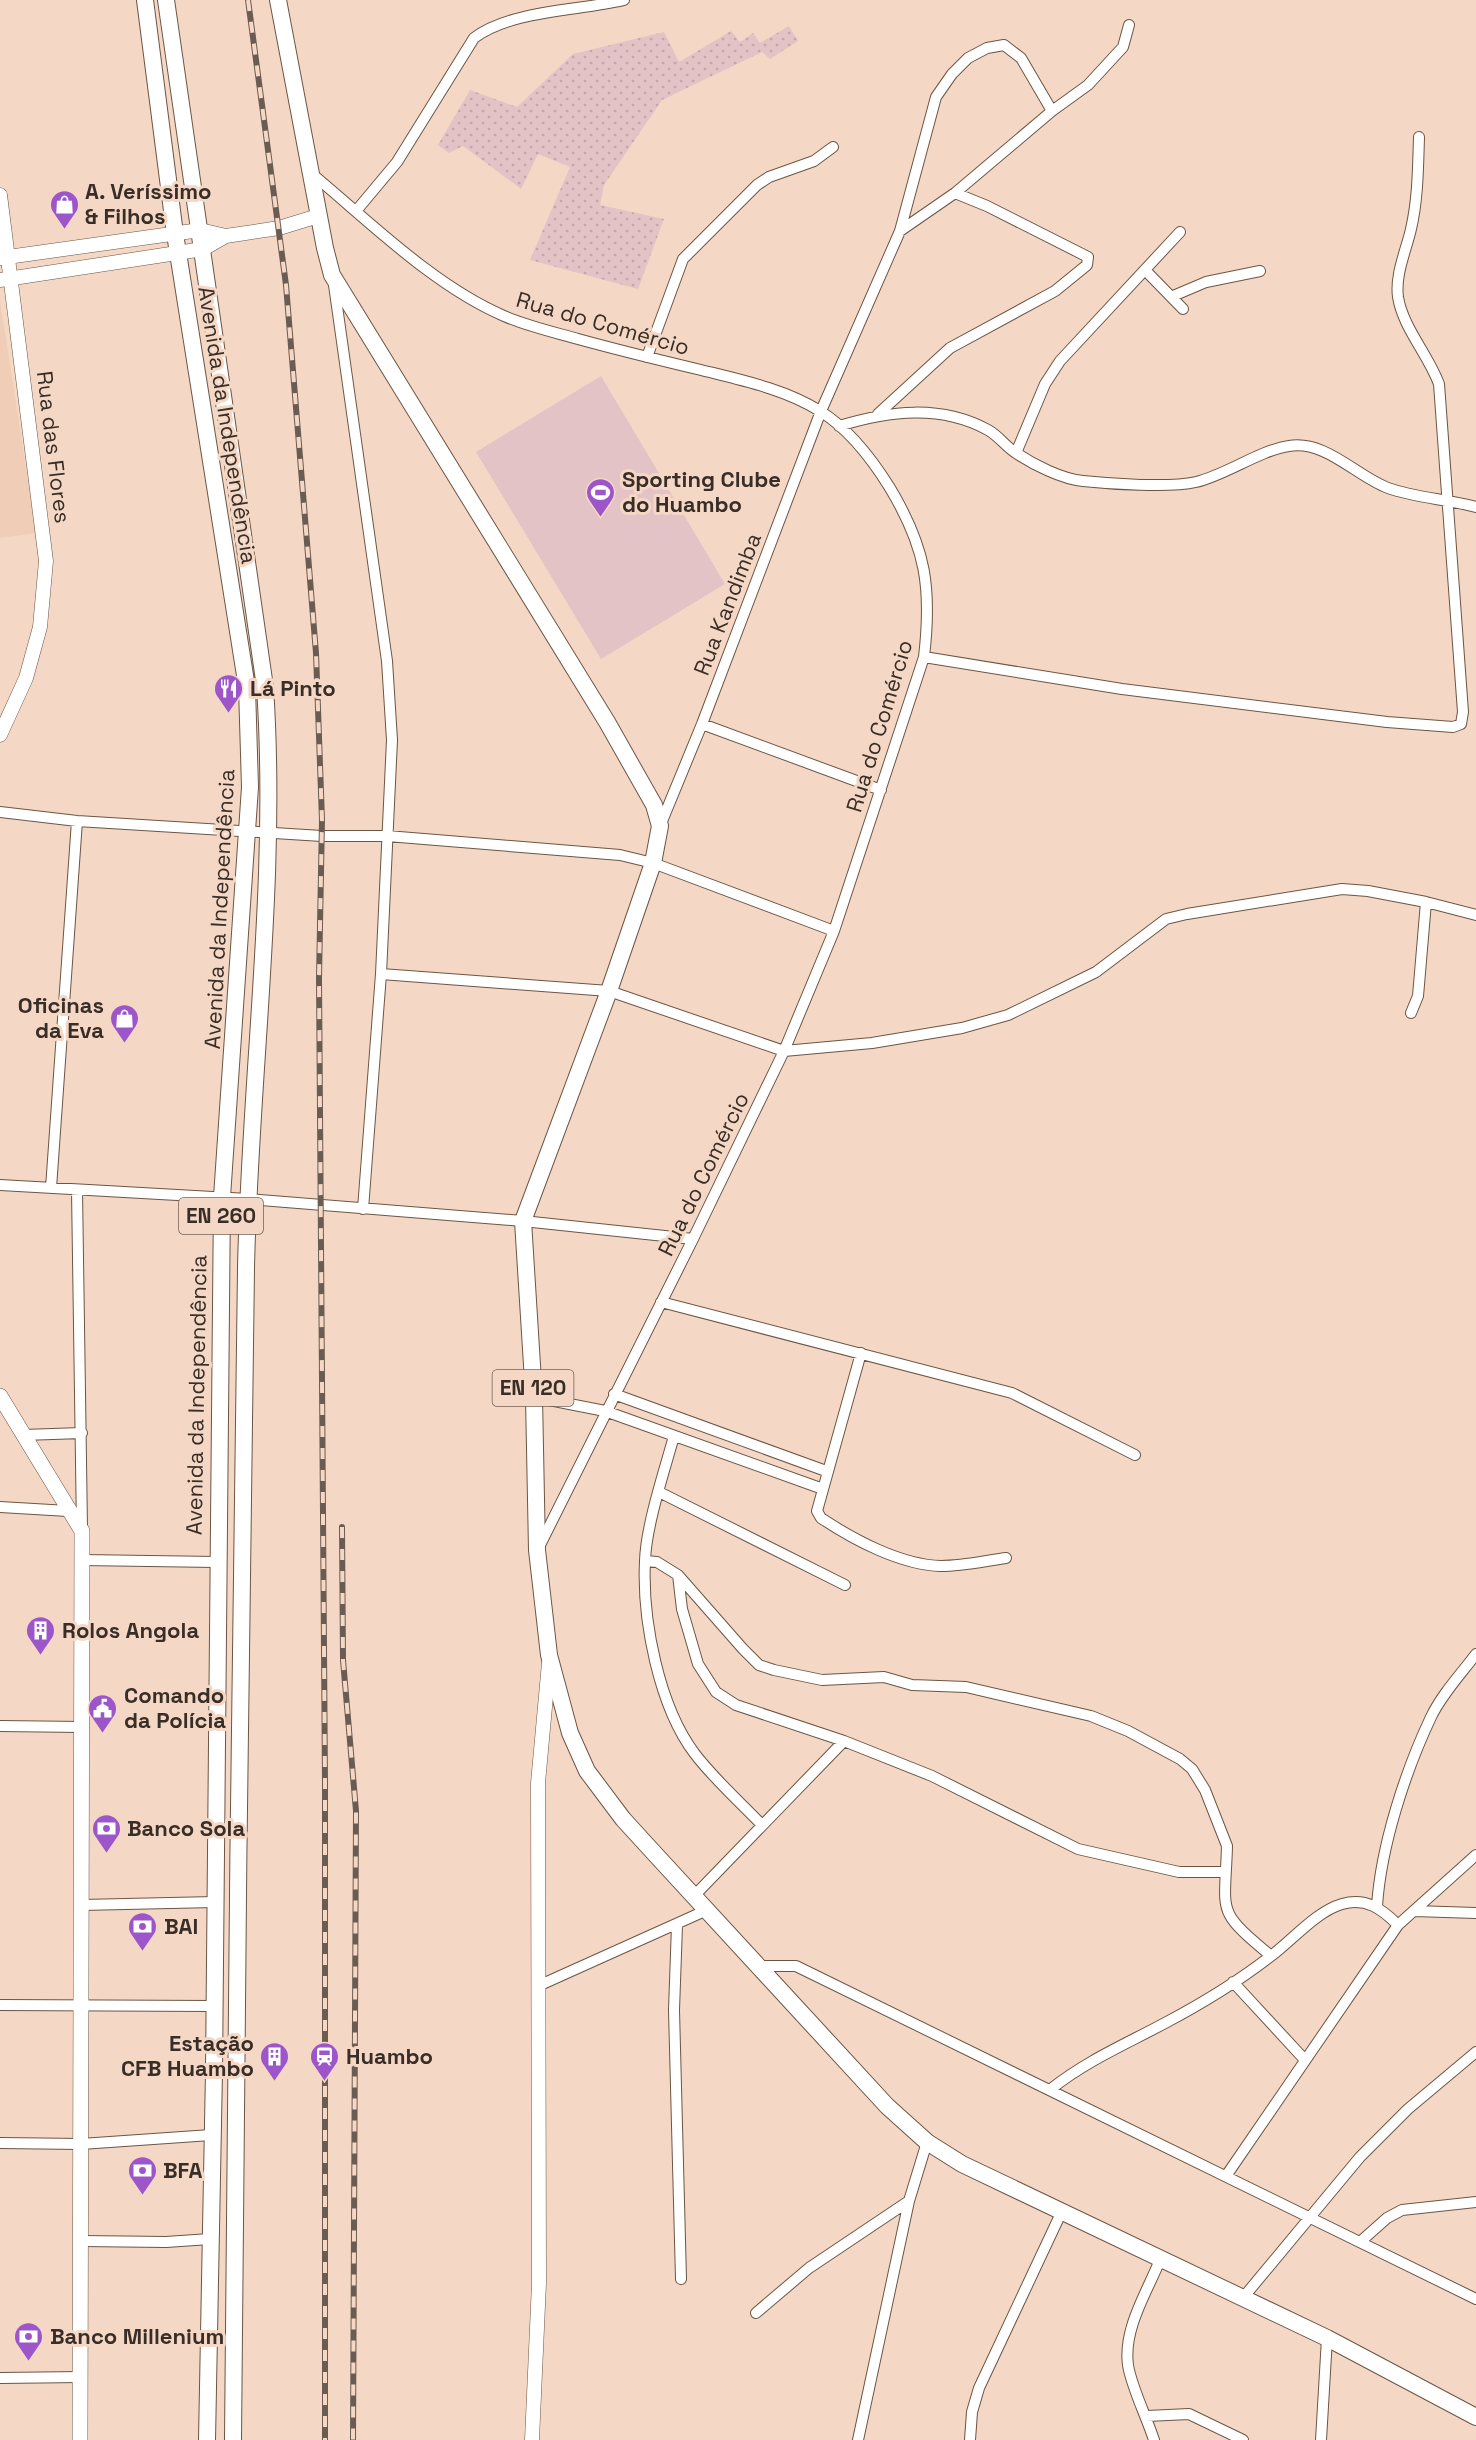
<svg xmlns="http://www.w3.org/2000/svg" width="1476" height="2440" font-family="'Space Grotesk',sans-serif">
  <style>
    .built { fill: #f0cdb6 }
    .grass { fill: url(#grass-dots) }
    .pitch { fill: #e3c3c5 }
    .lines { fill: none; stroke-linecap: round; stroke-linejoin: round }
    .minor-casing { stroke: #6c5544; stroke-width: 12 }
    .tertiary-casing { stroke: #6c5544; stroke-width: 15 }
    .secondary-casing { stroke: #6c5544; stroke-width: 16 }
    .primary-casing { stroke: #6c5544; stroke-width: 18 }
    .minor { stroke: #fff; stroke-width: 10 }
    .tertiary { stroke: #fff; stroke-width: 14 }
    .secondary { stroke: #fff; stroke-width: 15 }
    .primary { stroke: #fff; stroke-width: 16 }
    .rail-casing { stroke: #6b5c52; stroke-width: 6 }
    .rail { stroke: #f4d8c5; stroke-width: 4; stroke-dasharray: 11; stroke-linecap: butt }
    .labels { text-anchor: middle; stroke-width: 6; stroke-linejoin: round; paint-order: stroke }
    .shield { fill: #f4d8c5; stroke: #716156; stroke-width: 1.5 }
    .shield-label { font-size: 21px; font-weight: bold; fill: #392e27 }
    .poi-label { font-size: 22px; font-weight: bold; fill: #392e27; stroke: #f4d8c5; text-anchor: start }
    .street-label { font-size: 22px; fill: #392e27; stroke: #f4d8c5 }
  </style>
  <defs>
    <pattern id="grass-dots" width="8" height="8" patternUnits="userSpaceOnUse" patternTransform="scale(1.5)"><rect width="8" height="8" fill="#e3c3c5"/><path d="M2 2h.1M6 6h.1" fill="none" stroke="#c4a8a9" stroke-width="1.8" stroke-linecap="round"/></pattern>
  </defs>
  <rect width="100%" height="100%" fill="#f4d8c5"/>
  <path class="built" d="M0,300L36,533L0,538Z"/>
  <path class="grass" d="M789,26L798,41L770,59L762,52L662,100L604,185L600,205L664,219L638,289L530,260L570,167L538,154L521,189L463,146L449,153L438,145L470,90L517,107L573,54L664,32L679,62L731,31L740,42L753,33L760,43Z"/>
  <path class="pitch" d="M601,376L725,584L601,659L476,452Z"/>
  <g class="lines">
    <defs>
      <path id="minor" d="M311,173C370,222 434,286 504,316C527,326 553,332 578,339C618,350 659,360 701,370C741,380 785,389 820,411C849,429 872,459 890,488C926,548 932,588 924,657L834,931L784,1051L693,1239L539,1547
        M356,211L397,162L474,38C511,10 579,11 624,0
        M900,231L955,193L1052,111L1088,85L1123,47L1129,25
        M1145,270L1183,309
        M334,285L387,661L392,740L381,974L363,1209
        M1173,296L1206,282L1260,271
        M647,357L683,259L757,185L769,177L814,161L833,147
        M878,414L950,348L1055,291L1087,265L1088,257L987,206L955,193
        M839,426C889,411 940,404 988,430C999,436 1006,447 1016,453C1034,465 1062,479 1083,481C1111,484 1170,488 1196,482C1226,475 1260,450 1289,446C1326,440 1356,476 1388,488C1416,498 1447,499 1476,507
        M1016,453L1045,384L1060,361L1180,232
        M924,657L1122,689L1387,722L1453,727L1461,724L1463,712L1439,384C1428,354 1403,328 1398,297C1395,274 1406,251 1411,229C1418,199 1418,167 1419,137
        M702,724L881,790
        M0,812L77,821L322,836H387L620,855L653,863L834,931
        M660,826L702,724L821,411L900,231L936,97L952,74L968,58L987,48L1004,45L1021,58L1052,111
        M381,974L609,991L784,1051L872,1043L962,1028L1008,1015L1096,972L1166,919L1187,914L1342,889L1368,891L1426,902L1476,915
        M1411,1013L1418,996L1426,902
        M0,1185L248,1199L523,1221L693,1239
        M51,1188L77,821
        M77,1190L82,1529
        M661,1302L1012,1393L1135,1455
        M861,1353L817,1511L821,1518C854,1540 901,1565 941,1566C963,1566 984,1561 1006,1558
        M614,1394L826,1471
        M534,1397L605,1411L823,1489
        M23,1435L82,1433
        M674,1436C664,1472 646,1526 645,1561C642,1620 659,1707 695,1754C714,1779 739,1801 761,1824
        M659,1492L845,1585
        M0,1507L68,1511
        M82,1560L216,1562
        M645,1561L657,1562L678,1575L743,1649L759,1665L774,1670L822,1680L884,1677L912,1685L966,1687L1091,1716L1128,1731L1180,1759L1192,1769L1205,1790L1227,1846C1225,1915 1215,1909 1271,1956
        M678,1575L682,1609L698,1664L716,1692L736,1705L844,1741L932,1776L1078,1849L1179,1872H1224
        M0,1726L82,1727
        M694,1896L844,1741
        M81,1905L215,1902
        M1377,1906C1381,1846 1405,1772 1431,1717C1442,1694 1461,1674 1476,1654
        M1414,1911L1476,1913
        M677,1925L674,2010L681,2279
        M757,1966H796L1476,2299
        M1233,1982L1305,2060
        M538,1986L707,1910
        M0,2005L213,2006
        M1051,2089C1086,2061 1126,2044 1165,2023C1203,2003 1242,1979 1276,1952C1296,1936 1318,1911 1342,1904C1366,1897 1382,1909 1398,1925
        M0,2143L81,2144L211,2135
        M1226,2176L1398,1925L1476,1855
        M81,2241L166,2242L210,2239
        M1360,2242L1387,2218L1402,2210L1476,2202
        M1242,2299L1360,2157L1408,2109L1476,2052
        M756,2313L809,2268L909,2201
        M0,2378L81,2377
        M1147,2416L1189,2414L1243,2440
        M858,2440L909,2201L927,2142
        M970,2440L972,2412L979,2388L1062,2211
        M1154,2440C1147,2418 1131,2386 1128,2365C1123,2329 1147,2292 1160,2260
        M1321,2440L1327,2338"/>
      <path id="tertiary" d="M0,195L46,561L40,627L26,678L0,735
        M0,258L200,230L226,236
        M0,280L203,249L226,236L279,228L318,216
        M532,2440L539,2283L538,1783L549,1663"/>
      <path id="secondary" d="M0,1396L82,1531L80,2440"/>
      <path id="primary" d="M145,0L175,234L247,688L250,787L222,1197L214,2071L207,2440
        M166,0L265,687C278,881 250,1074 246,1268C238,1659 238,2049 233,2440
        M278,0L325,248L332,275L607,722L654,805L660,826L653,863L609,991L523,1221L534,1397L537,1550L549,1655L570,1733L587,1771L623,1819L655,1854L887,2106L927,2142L962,2164L1327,2338L1476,2417"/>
    </defs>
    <use href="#minor" class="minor-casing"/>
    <use href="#tertiary" class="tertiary-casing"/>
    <use href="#secondary" class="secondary-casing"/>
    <use href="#primary" class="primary-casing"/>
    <use href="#minor" class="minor"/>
    <use href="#tertiary" class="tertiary"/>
    <use href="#secondary" class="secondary"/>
    <use href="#primary" class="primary"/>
    <defs>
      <path id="rail" d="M248,0L286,285L316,653L322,820L319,978L325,1783V2440
        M342,1527L343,1660L356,1811L353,2440"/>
    </defs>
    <use href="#rail" class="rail-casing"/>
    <use href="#rail" class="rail"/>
  </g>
  <defs>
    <symbol id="shop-pin" viewBox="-11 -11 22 30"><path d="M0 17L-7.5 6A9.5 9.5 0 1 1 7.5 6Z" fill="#9d56ca" stroke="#f4d8c5"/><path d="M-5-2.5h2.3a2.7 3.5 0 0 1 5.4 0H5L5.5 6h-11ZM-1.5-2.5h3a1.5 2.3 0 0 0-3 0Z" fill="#fff"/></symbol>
    <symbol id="stadium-pin" viewBox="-11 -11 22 30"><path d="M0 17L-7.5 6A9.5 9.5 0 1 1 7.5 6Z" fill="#9d56ca" stroke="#f4d8c5"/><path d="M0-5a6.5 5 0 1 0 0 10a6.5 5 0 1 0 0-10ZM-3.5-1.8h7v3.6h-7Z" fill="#fff"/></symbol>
    <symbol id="restaurant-pin" viewBox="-11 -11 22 30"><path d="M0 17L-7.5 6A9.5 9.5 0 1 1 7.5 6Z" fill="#9d56ca" stroke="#f4d8c5"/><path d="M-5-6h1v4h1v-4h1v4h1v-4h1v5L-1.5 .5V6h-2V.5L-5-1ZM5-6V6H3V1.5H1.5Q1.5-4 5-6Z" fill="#fff"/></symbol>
    <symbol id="building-pin" viewBox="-11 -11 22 30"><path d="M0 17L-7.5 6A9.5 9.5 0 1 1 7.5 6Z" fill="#9d56ca" stroke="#f4d8c5"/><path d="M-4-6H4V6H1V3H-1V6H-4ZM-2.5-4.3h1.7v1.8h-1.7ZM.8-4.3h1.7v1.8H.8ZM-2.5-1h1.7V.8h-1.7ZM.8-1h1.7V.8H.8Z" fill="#fff"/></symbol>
    <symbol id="civic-pin" viewBox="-11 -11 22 30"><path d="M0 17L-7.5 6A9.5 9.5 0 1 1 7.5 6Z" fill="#9d56ca" stroke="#f4d8c5"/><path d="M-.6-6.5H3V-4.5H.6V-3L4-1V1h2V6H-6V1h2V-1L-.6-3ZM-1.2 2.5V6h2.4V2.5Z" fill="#fff"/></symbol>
    <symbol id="bank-pin" viewBox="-11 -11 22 30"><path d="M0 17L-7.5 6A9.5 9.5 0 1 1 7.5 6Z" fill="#9d56ca" stroke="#f4d8c5"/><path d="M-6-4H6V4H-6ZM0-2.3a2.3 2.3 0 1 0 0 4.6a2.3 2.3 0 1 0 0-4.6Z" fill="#fff"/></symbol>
    <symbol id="station-pin" viewBox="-11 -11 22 30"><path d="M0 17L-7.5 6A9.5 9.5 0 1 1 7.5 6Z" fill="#9d56ca" stroke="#f4d8c5"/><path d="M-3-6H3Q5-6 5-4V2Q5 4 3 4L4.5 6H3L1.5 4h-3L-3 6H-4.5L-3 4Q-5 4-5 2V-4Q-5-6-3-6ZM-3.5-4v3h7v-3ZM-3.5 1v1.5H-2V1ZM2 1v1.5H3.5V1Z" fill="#fff"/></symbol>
  </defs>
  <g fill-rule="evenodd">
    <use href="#shop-pin" x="48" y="188" width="33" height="45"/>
    <use href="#stadium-pin" x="584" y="476" width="33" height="45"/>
    <use href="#restaurant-pin" x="212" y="672" width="33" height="45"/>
    <use href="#shop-pin" x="108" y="1002" width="33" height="45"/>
    <use href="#building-pin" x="24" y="1614" width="33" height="45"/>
    <use href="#civic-pin" x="86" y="1692" width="33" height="45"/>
    <use href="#bank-pin" x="90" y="1812" width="33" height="45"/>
    <use href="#bank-pin" x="126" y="1910" width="33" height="45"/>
    <use href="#building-pin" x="258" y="2040" width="33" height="45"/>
    <use href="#station-pin" x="308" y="2040" width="33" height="45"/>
    <use href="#bank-pin" x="126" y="2154" width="33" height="45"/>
    <use href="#bank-pin" x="12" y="2320" width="33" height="45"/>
  </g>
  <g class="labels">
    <g class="shield">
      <rect x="179" y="1198" width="84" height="36" rx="4.5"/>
      <rect x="492.5" y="1370" width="81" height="36" rx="4.5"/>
    </g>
    <g class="shield-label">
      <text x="221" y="1223">EN 260</text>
      <text x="533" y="1395">EN 120</text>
    </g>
    <g class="poi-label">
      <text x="85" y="199">A. Veríssimo<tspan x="85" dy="25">&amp; Filhos</tspan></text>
      <text x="622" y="487">Sporting Clube<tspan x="622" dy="25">do Huambo</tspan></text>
      <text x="250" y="696">Lá Pinto</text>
      <text x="104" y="1013" text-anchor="end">Oficinas<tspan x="104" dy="25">da Eva</tspan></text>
      <text x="62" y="1638">Rolos Angola</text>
      <text x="124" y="1703">Comando<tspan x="124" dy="25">da Polícia</tspan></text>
      <text x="127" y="1836">Banco Sola</text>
      <text x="164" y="1934">BAI</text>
      <text x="254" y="2051" text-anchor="end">Estação<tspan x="254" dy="25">CFB Huambo</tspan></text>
      <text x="346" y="2064">Huambo</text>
      <text x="163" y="2178">BFA</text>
      <text x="50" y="2344">Banco Millenium</text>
    </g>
    <g class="street-label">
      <text transform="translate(603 323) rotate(16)" y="8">Rua do Comércio</text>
      <text transform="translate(228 425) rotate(81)" y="8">Avenida da Independência</text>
      <text transform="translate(54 447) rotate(83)" y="8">Rua das Flores</text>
      <text transform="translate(727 604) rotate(-69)" y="8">Rua Kandimba</text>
      <text transform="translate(879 726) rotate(-73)" y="8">Rua do Comércio</text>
      <text transform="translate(219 909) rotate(-87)" y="8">Avenida da Independência</text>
      <text transform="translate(703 1174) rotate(-64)" y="8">Rua do Comércio</text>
      <text transform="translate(196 1395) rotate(-89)" y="8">Avenida da Independência</text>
    </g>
  </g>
</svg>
